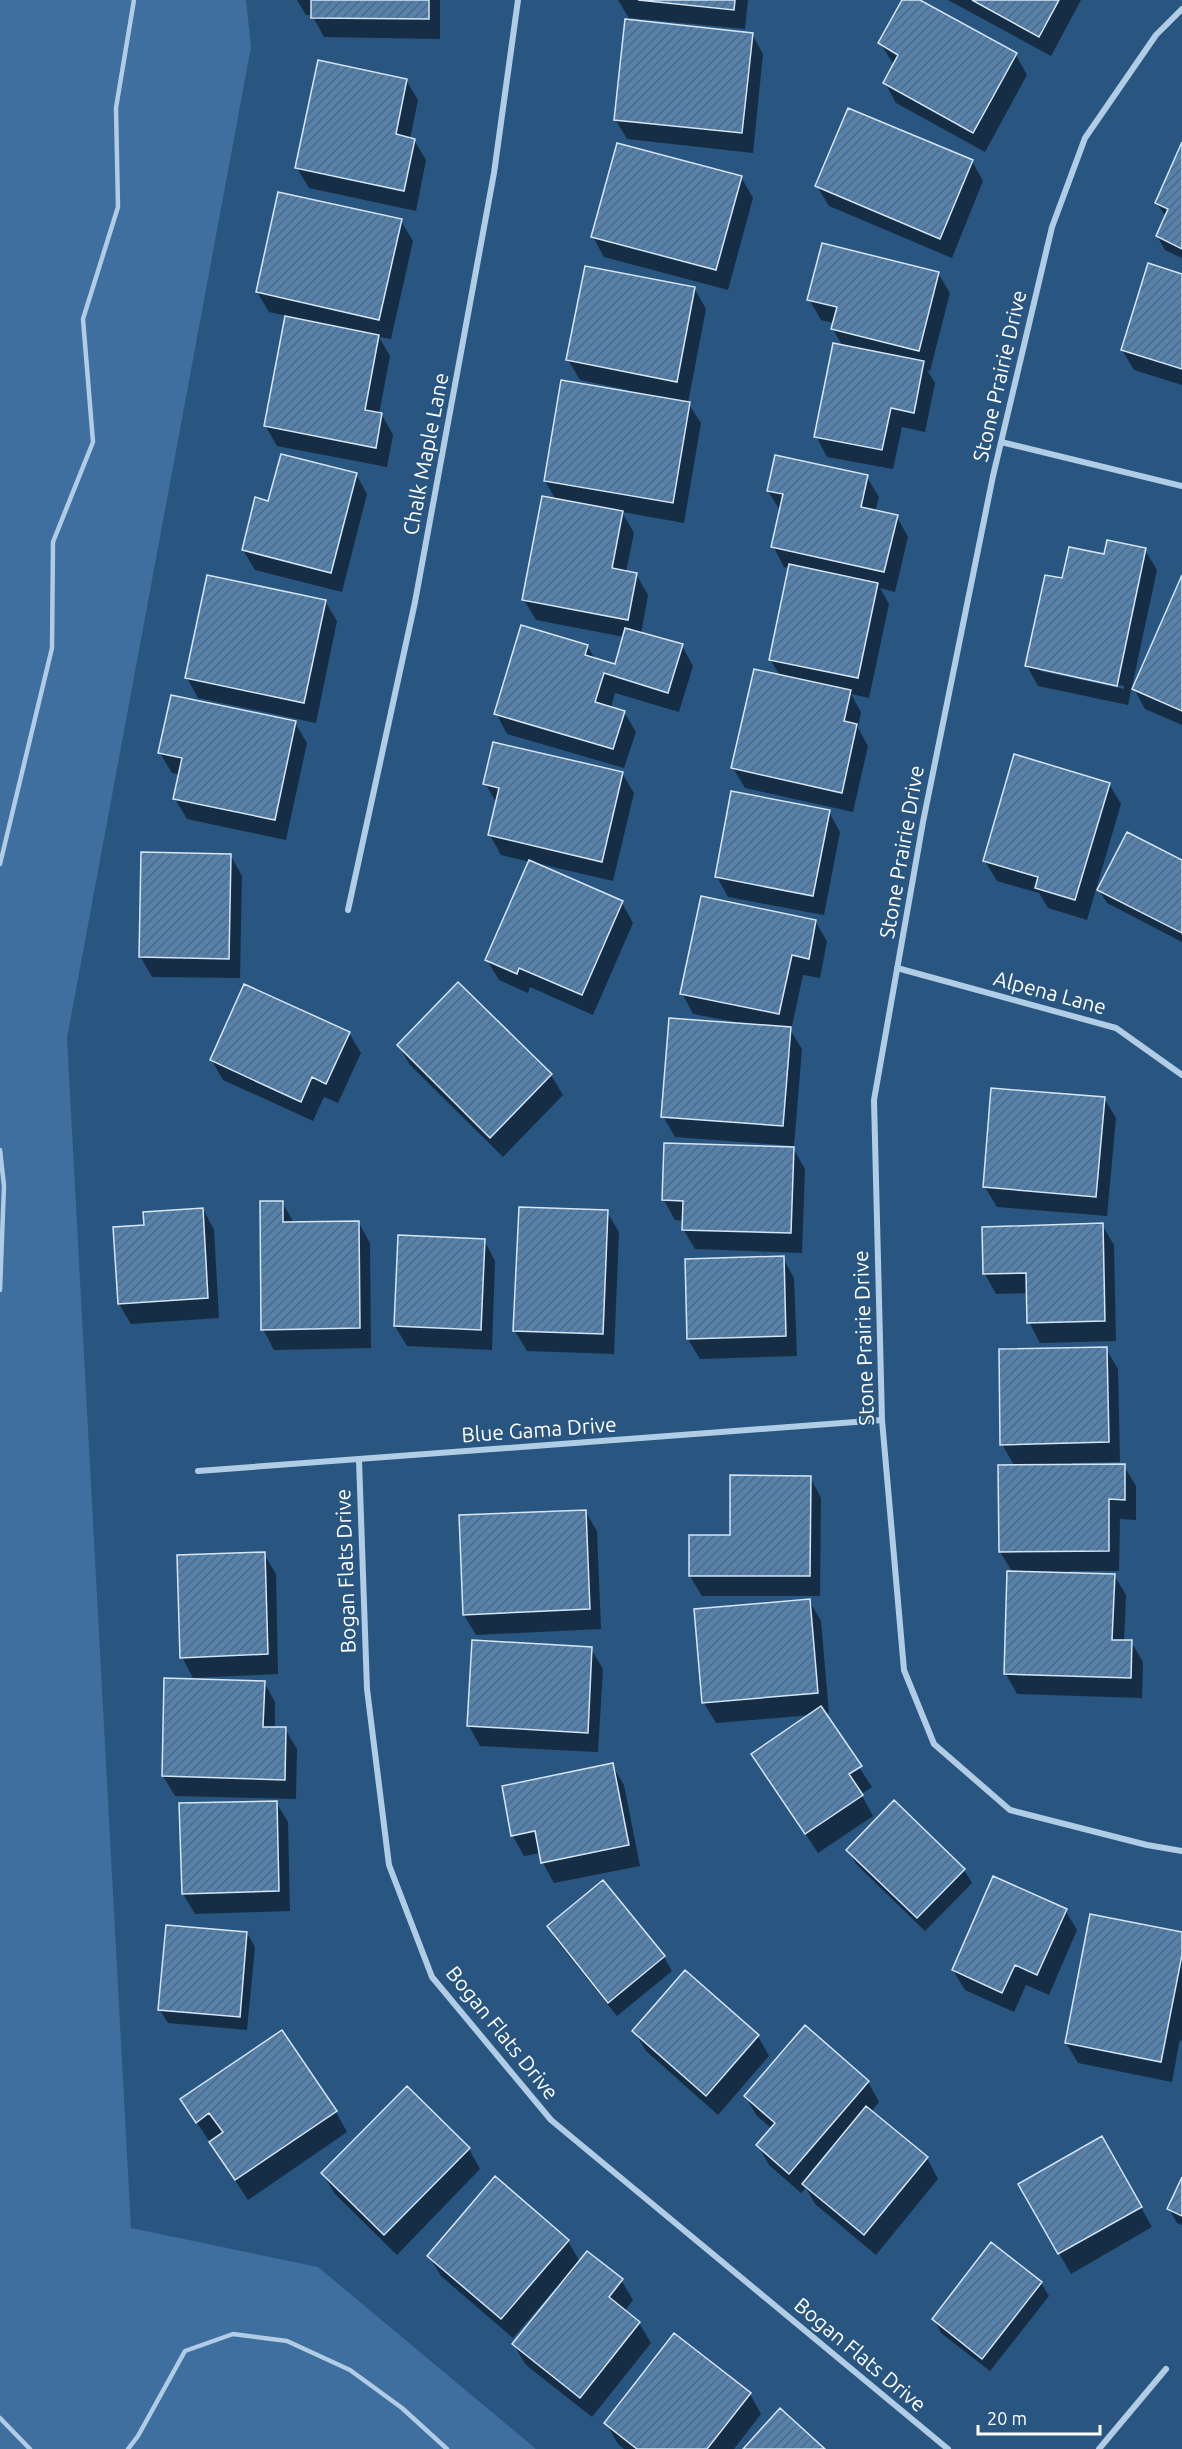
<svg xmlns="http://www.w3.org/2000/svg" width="1182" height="2449" font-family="Ubuntu,sans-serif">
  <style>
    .grass { fill: #3e6f9e }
    .shadow { fill: #0007; fill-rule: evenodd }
    .building { fill: url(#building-hatch); stroke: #d4e5f5; stroke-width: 1.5 }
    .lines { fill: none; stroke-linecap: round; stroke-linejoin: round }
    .lane { stroke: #b1cce5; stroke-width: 4.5 }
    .street { stroke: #b1cce5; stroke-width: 6 }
    .labels { text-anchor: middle; stroke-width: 4.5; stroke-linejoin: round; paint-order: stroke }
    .street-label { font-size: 21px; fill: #fff; stroke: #295581 }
  </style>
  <defs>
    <pattern id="building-hatch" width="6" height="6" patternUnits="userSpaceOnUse" patternTransform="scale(1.5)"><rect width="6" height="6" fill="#5681ab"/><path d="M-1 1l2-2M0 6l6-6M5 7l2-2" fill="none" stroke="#526980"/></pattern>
  </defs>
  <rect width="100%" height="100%" fill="#295581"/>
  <path class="grass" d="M0,0H246L251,47L67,1038L131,2228L318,2267L536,2449H0Z"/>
  <path class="shadow" d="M297,0H440V39L324,37L312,15H306Z
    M618,0H748L745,29L630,18V20Z
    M904,0H917L1016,55L1027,75L985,152L896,103L885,83L894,65L880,43Z
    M948,0H1081L1051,56Z
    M752,34L763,54L753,153L627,139L615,119Z
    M406,80L418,100L410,139L414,140L426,160L416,211L309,188L297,168Z
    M1182,146V258L1165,250L1157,236L1166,217L1156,202Z
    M972,161L983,181L952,258L829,206L817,186Z
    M741,177L753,198L728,290L604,257L593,237Z
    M401,221L413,241L391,339L379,337L390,356L379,414L382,415L393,435L387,467L277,446L265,425L287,316L269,312L257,292Z
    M938,273L950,293L930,371L927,370L935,383L925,432L902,427L893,469L827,457L816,436L843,347L833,329L834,323L821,320L809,299Z
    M1182,276V385L1134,370L1122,350Z
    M694,288L706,309L688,403L701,423L684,523L622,512L634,533L626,572L636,574L648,595L641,634L682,646L693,666L679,712L615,693L611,708L624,712L636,732L624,768L507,734L496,713L587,646L595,659L616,666L624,637L536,620L524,600L556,500L545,481L627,392L628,390L580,380L568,360Z
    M356,474L367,494L342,592L255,570L243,550L270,502Z
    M867,477L879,497L875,512L897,517L908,537L895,592L880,588L889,604L869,698L851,694L861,712L858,728L868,746L853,812L745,788L733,768L780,676L770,659L790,568L784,567L773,546L781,512L768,491Z
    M1145,550L1157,570L1128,705L1038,686L1027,666L1063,580L1105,556ZM1040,668L1124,686V689L1040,671Z
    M1182,579V725L1145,709L1134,689Z
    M325,601L337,621L316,723L198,698L187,678Z
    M295,723L307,743L286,840L187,819L175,799L180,775L172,773L160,753Z
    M622,773L634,793L613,881L536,863L622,903L633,923L593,1015L530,987L528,993L499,980L487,960L530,862L501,855L490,835L497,804L485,783Z
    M1109,784L1121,804L1087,920L1048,908L1039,893L997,881L985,861Z
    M829,812L840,832L824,915L728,897L717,877Z
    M231,856L242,876L240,978L152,977L140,956Z
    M1182,862V942L1107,903L1099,890Z
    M815,921L827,941L820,978L803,975L791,1031L802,1049L794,1146L675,1137L663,1116L735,1022L693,1014L682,993Z
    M349,1033L361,1053L338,1103L324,1097L313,1121L223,1080L211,1059Z
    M398,1045L551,1075L563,1095L503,1157L410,1065Z
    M1104,1098L1116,1118L1107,1216L997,1207L985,1187Z
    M793,1148L805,1169L802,1253L695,1249L683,1229V1221L675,1220L664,1200Z
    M282,1202L294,1223H359L370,1243L371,1348L274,1350L263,1329Z
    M203,1209L214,1230L219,1318L131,1324L119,1304L115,1229L145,1227Z
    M607,1212L619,1232L614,1354L527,1351L515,1331Z
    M1102,1225L1114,1245L1116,1341L1040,1343L1029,1322L1028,1293L996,1294L985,1274L984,1228Z
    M484,1240L495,1261L492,1350L407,1346L395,1326Z
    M783,1258L794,1278L797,1356L700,1359L688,1339Z
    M1106,1349L1118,1369L1120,1462L1072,1463V1466H1124L1136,1486V1520L1120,1519L1119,1571H1069V1574L1114,1575L1126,1595L1124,1642H1131L1143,1662L1142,1698L1017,1694L1006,1674L1013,1573L1000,1552L1015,1467L1002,1444Z
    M810,1477L821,1498L820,1596H702L690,1576L731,1536Z
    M585,1511L597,1531L601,1629L476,1635L464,1615Z
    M264,1554L276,1574L278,1674L193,1678L182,1657Z
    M809,1600L821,1621L829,1713L824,1714L872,1787L861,1794L873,1816L818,1853L753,1754L811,1715L716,1723L704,1703L696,1610Z
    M591,1649L603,1669L598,1752L480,1746L469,1726Z
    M264,1682L275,1702V1729H285L297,1749L296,1799L175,1796L163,1776Z
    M612,1765L624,1785L640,1866L554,1883L543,1863L541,1853L524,1856L513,1836L504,1787Z
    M276,1802L288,1822L290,1911L195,1914L183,1894Z
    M848,1850L964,1870L972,1883L925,1931L856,1864Z
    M603,1882L664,1957L672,1971L617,2016L556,1940L548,1926Z
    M1065,1910L1077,1930L1049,1995L1026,1985L1014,2012L965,1990L953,1970Z
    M247,1933L255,1947L247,2030L168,2023L160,2010Z
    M1182,1933V2042L1180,2039L1172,2082L1078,2063L1066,2043Z
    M634,2031L758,2036L769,2056L718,2115L646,2051Z
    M868,2082L879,2102L871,2112L927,2158L938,2179L876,2255L815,2204L806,2188L801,2193L769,2165L758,2145L772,2129L757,2116L745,2096Z
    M182,2100L336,2112L347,2132L248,2200Z
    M1102,2138L1152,2227L1071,2274L1020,2185Z
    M469,2149L480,2169L397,2255L335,2194L323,2174Z
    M1182,2181V2225L1177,2223L1169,2209Z
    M568,2241L580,2262L621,2280L633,2300L625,2311L639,2323L651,2343L592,2417L526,2365L514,2345L558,2289L556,2288L513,2338L441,2276L429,2256Z
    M1041,2283L1049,2296L990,2371L941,2333L934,2319Z
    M750,2394L761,2414L734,2449H624L618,2444L606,2423Z"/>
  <path class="building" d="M311,0H429V19L311,18Z
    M638,0H735L734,10Z
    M902,0H920L1017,53L973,133L883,83L898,55L878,43Z
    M972,0H1059L1039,37Z
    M625,19L753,33L742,133L614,120Z
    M318,60L407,79L396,134L415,139L404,191L295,168Z
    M848,108L973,160L940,239L815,186Z
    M1182,142V249L1156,236L1168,209L1155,203Z
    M617,143L742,176L716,270L591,237Z
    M278,192L402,219L379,320L256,292Z
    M822,243L939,272L919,351L831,329L837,307L807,300Z
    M1148,263L1182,274V369L1121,350Z
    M585,266L695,287L677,382L566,360Z
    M285,316L379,335L365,410L382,413L376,448L264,426Z
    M833,343L924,361L914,413L891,408L882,450L814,437Z
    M561,380L690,402L673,503L544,481Z
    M281,454L357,473L331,573L242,550L255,497L268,501Z
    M775,455L868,475L861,507L898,515L884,572L771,547L783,494L767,491Z
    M542,496L623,511L612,568L637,573L628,620L522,600Z
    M1107,540L1146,548L1117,686L1025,666L1045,575L1062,578L1069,547L1104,554Z
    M789,564L878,583L858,678L769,660Z
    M207,575L326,600L304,703L185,678Z
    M1182,575V711L1132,689Z
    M521,625L588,645L585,655L615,664L625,628L683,644L668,693L604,673L595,702L625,711L613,749L494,714Z
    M754,669L851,690L844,721L857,724L842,793L731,768Z
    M171,695L296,721L275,820L173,799L182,758L158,753Z
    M493,742L623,772L602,862L488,835L499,788L483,784Z
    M1014,754L1110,783L1075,900L1035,888L1038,877L983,861Z
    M731,791L830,810L813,896L715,877Z
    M1127,832L1182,860V933L1097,890Z
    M141,852L231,854L229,959L139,957Z
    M529,860L623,901L582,995L519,968L517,974L485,960Z
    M701,896L816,920L809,959L792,955L779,1014L680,994Z
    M458,982L552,1074L490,1138L397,1045Z
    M244,984L350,1032L326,1084L312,1077L301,1102L210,1060Z
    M669,1018L791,1027L783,1126L661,1117Z
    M991,1088L1105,1097L1096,1197L983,1187Z
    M664,1143L794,1147L791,1233L682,1230L683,1201L662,1200Z
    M260,1201H283V1222L359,1221L360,1328L261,1330Z
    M519,1207L608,1210L603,1334L513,1331Z
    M203,1208L208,1298L118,1304L113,1227L144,1225L143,1212Z
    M1103,1223L1105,1321L1027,1323L1026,1273L983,1274L982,1227Z
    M398,1235L485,1239L481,1330L394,1326Z
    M784,1256L786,1336L687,1339L685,1259Z
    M1107,1347L1109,1442L1000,1445L999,1349Z
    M1125,1464V1500L1109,1499V1551L999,1552L998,1465Z
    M730,1475L811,1476L810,1576H689V1535H730Z
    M586,1510L590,1609L463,1615L459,1515Z
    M265,1552L268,1654L180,1658L177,1555Z
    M1007,1571L1115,1574L1112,1640H1132L1131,1678L1004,1674Z
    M810,1599L818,1693L702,1703L694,1609Z
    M472,1640L592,1647L588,1733L467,1726Z
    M164,1678L265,1681L263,1727H286L285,1780L162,1776Z
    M821,1706L862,1766L849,1774L863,1795L805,1834L751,1754Z
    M613,1763L629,1845L541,1863L535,1831L511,1836L502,1786Z
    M894,1800L965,1869L917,1918L846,1850Z
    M277,1801L279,1891L182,1894L179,1803Z
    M993,1876L1067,1909L1037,1975L1015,1965L1002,1993L952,1970Z
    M603,1880L665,1956L608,2003L547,1926Z
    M1090,1914L1182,1932V1955L1161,2062L1065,2043Z
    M166,1925L247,1932L240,2017L158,2010Z
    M685,1970L759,2035L706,2096L632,2031Z
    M805,2025L869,2081L789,2174L756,2145L775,2123L744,2096Z
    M282,2030L337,2111L235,2180L209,2142L223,2132L209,2113L196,2123L180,2099Z
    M407,2086L470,2148L384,2235L321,2173Z
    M866,2106L928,2157L864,2235L802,2184Z
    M1102,2136L1142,2207L1058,2254L1018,2184Z
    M495,2176L569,2240L501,2319L427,2256Z
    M1182,2177V2216L1167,2209Z
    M991,2242L1042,2282L982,2359L932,2319Z
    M587,2251L623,2279L609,2297L640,2322L580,2398L512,2344Z
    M674,2333L751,2393L707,2449H637L604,2423Z
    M780,2408L825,2449H743Z"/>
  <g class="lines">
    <path class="lane" d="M0,864L52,648L53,542L93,442L83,319L118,207L116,108L134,0
      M0,1150L4,1186L0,1290
      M0,2418L30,2449
      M128,2449L138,2436L185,2351L233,2334L287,2341L350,2370L402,2408L447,2449"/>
    <path class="street" d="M1182,9L1156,35L1085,138L1052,227L993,476L923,822L874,1100L882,1420L904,1670L934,1744L1010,1810L1147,1845L1182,1851
      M1001,442L1182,486
      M348,910L415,602L494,173L518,0
      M897,968L1116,1028L1182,1075
      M359,1460L367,1689L389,1865L432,1977L551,2120L948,2449
      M198,1471L882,1420
      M1099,2449L1166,2369"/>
  </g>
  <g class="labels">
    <g class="street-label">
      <text transform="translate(1000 376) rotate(-77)" y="7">Stone Prairie Drive</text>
      <text transform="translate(426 454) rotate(-79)" y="7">Chalk Maple Lane</text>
      <text transform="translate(902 852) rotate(-80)" y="7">Stone Prairie Drive</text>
      <text transform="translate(1050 993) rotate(15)" y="7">Alpena Lane</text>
      <text transform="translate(864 1338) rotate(-92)" y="7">Stone Prairie Drive</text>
      <text transform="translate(539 1430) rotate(-4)" y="7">Blue Gama Drive</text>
      <text transform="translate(346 1571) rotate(-92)" y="7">Bogan Flats Drive</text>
      <text transform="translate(502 2033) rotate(51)" y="7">Bogan Flats Drive</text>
      <text transform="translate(860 2355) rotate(40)" y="7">Bogan Flats Drive</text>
    </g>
  </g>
  <path d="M978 2425v9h122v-9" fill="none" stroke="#ffffff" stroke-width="3"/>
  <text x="987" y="2425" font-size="18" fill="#ffffff" stroke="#295581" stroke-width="4.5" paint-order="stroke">20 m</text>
</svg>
